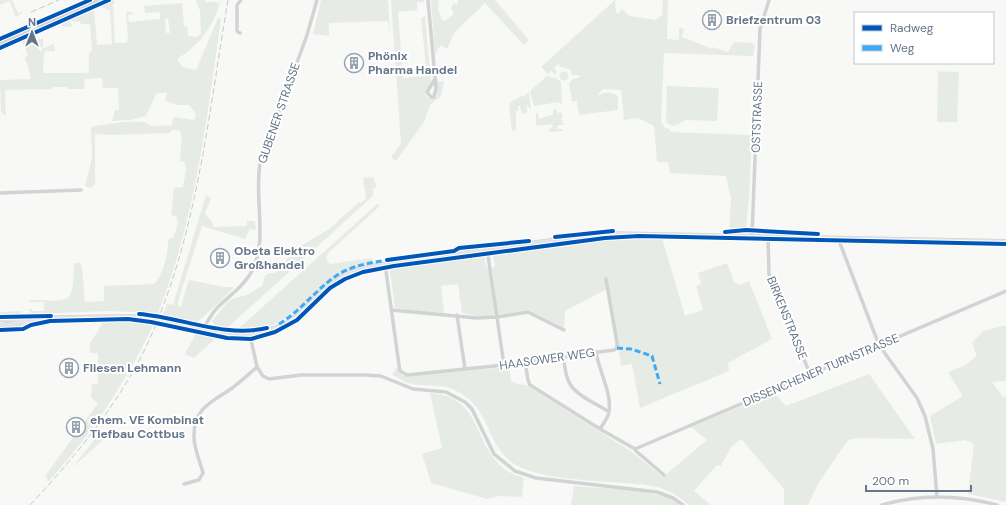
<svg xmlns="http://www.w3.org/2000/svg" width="1006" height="505" font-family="'DM Sans',sans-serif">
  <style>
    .green { fill: #e7ebe5; fill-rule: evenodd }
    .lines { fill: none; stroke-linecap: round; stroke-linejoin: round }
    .major-casing { stroke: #d4d5d6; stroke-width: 6 }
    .minor { stroke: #d2d3d4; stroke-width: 3.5 }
    .major { stroke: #e4e4e5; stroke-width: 4.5 }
    .rail { stroke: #c8c8ca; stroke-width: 1; stroke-dasharray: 6 3; stroke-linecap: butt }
    .quiet { stroke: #3fa9f5; stroke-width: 3; stroke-dasharray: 6 3; stroke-linecap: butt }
    .cycleway-casing { stroke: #fff; stroke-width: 6 }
    .cycleway { stroke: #0057b8; stroke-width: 4 }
    .labels { text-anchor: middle; stroke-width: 4; stroke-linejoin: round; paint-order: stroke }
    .poi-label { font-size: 12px; font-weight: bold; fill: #65758a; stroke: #fff; text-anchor: start }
    .street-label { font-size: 12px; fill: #65758a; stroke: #fff }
  </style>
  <rect width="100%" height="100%" fill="#f8f8f7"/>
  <path class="green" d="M0,0H12L18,13L24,11L17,17L15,16L10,1L0,5Z
    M92,0H96L29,28Z
    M113,0L115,3L113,4L115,43H126L128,37L126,12H132L133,14L128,15L129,22L160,19V12L145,13L144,6L182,3L184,26H187L188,36L196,37L201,34L200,11L196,0H205V2H216L217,4L220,0C216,24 198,47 177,59L182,67L196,70L218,18L221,19C207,118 195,220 158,313L109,311L32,314L28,309H32V311H44V302H29V300C71,300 73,308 74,263H80L82,267L85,302L104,301V286L154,284C164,274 168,254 168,240L173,237C176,230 180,223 176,216L171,215L174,188L183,187L186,170L185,162L180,161C180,151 184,137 179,130H172L170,133L110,135L95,134V185L90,188L85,186L92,158L91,128L94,126L123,122H146C154,130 162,124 171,126L174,117L194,120L196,114L189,105H177L165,101L167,93H158L155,96L146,116L130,120L112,121L115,110H119L118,88H103L102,78L85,79L84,89H68L67,87H53L51,89L5,90L6,116L1,112L0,80L30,79V73L25,58L28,55L21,40L43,39V49L54,43L55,51H46L44,54L43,73H89V52L92,51L90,24H81L80,21L74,22L70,20L72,27L62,26L60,23L98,7L94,11L97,45L112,44L110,10L102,8L101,6ZM168,18L170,33H166L165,19Z
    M321,0H388L390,33L388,21L329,23V36L313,34Z
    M391,0H424V2H417V10L398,12L402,64L397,67V69H401L403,78L427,76L421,18L425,16L431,82L425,91L427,97L431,99L437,97V80L439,82L444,81L441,96L430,105L424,122L396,161L391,157L401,144Z
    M431,0H439L438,9L442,20L445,21L454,14L451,8L454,3L458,5V0H495L529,40L524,45L485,3L454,33L447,49L441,45L435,54Z
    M615,0H617L615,2L616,12L618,14L622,9L629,16L656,20L662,15L663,0H668L667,39L679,40V28L684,29L682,37L712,49L713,47L728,52L734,42L752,43L755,45L753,56L664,53L661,122L665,128L670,129V132L752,135L749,200L746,228L742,230H729L731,199L726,176L670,173L668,162H657L654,126L638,118L624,120L621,90L603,89L598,94L599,95C607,91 611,92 618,96V110L579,115L577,101H572L569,84L573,79L578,78L580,75H572L571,70L561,67L558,64L554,68L557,71L555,75L551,71L548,74L541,67Z
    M68,16L70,17L25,36V35Z
    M938,71L959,72L957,122H937Z
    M559.5 76a4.5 4.5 0 1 1 9 0a4.5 4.5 0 1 1-9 0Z
    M547,76L556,78L561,82L562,104H560L559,102L534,106L530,91Z
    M667,86L719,88L717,121L686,120L674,126L668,124L666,120Z
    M529,92L531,110L527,105V113L522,114L520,106H518V111H516V130L512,131L509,104L515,99L516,100L521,96L523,97Z
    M557,109V113L561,112L563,116L561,118L564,125H557L558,129H562V131L549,132L550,128L553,127L552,124L536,126V113H538L539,119L553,114V110Z
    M373,177L377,187L373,189V196L226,329L215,326L212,321L229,300L246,295L262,286L265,276L269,273H274L299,247L329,229L359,202L361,203L366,198L363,178Z
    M206,195L211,198L205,213L207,217L212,221L213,227L247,226V221H255L256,230L250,229L245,239L202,226L177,305L181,307L188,282L190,280L223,287H233V289C227,294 200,322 195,323L163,315L167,304L173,305Z
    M379,204L380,206L328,253L326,259L330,264L372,258L373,262L338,274L296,311L273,325L256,329L237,330L376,205Z
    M662,238L685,316L703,310L696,286L701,284L698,273L727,263L734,282L739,285L749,281L772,339L728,363L729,371L640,408L632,364L621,366L609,288L565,311L564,328L529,310L498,315L492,268L495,267L493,254L603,239Z
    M484,255L486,267H489L495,313L493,316H477L462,313L458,284L441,286L444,313L424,312L395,308L390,272L391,267Z
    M22,311L19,315H0V312Z
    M103,322H127L154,324C124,384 93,433 48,482L46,475L98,403L91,398L92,384H98V353H90V344Z
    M1002,326H1006V381L992,382L1003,397L1006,395V502L968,494L974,444L965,440L936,444L930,416L963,396L948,372L964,366L977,356L972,343L983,331Z
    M196,333L217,337L194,358L185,354Z
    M397,366L399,373L404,376L509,367L511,381L517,384L526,385L632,452L663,477L707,440L691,427L774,393L786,406L869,374L915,439L858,438L848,440L819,482L808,505H784V489L741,439L731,447L721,466L717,465L694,491L711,505H689L673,493L658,487C617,479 557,484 520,467C488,452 492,416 466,397C444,380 431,389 408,383C403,381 397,377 392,375Z
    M430,393C480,397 472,437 500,465C507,472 515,475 524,478L522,497L499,496L487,499L431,483L422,454L442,448Z
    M101,431L106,437L72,468Z
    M574,486C600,489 662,488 680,505H571Z"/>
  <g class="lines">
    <defs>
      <path id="major" d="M0,319L133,317L160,320L224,333L250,335L274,329L288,323L304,309L328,285L340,277L358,269L421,258L605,234L1006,242
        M0,326L37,320"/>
    </defs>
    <use href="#major" class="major-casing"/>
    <path class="minor" d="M428,0L436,88L434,97H431L427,92L435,79
      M240,33L237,31V5L241,0
      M0,43L100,0
      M0,193L81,190
      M752,236L760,29L769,0
      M768,236L769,274L810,374
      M838,238L879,345L917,398L925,416L933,449L937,497
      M487,249L504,365
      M385,264L399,365L400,371L407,375L504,365L614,350L617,348V343L606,279
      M391,310L477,318L497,317L528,312L564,330
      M457,315L465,369
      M203,329C208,321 211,314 218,307C230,295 244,286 252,271C268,241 254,198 260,164L307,35L317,0
      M250,335L257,367L263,376L269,379L301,375H365L381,376L413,389L446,392L465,402L472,409L494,454L515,471L536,478L657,492L673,498L683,505
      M596,352C599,371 612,393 609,412C608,418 603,424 600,429
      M563,356C565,365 565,376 570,384C577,396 597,404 609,412
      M525,362L528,380L530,385L600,429L635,449L636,451L664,475
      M635,449L1006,291
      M184,484L199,480L203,473C200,461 194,449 194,437C193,409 211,402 231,389C240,382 249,374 257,367
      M882,505C920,494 959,495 997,505"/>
    <use href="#major" class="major"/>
    <path class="rail" d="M31,12L59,0
      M30,505C75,457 117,406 146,347C197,238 208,117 228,0"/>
    <path class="quiet" d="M279,324C302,310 317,288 339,274C354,265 373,262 390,260
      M617,348L631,349L652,356L660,384"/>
    <defs>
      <path id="cycleway" d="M0,39L90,0
        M0,48L109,0
        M725,232L746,230L818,234
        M555,237L613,231
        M387,260L454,251L459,248L529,241
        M139,314C181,317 224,338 267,328
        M0,317L51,316
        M0,330L23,329L31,325L50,321L128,319L151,322L227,338L251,339L275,332L297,320L330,288L345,279L363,272L394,266L605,238L639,236L1006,244"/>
    </defs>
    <use href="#cycleway" class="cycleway-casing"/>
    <use href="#cycleway" class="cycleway"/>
  </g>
  <defs>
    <symbol id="building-ring" viewBox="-11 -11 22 22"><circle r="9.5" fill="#fff" stroke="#98a3b0" stroke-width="1.5"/><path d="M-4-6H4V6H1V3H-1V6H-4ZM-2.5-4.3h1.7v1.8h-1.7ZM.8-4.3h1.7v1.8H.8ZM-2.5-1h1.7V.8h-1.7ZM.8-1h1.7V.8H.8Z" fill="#98a3b0"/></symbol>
  </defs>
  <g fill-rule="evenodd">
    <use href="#building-ring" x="701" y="9" width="22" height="22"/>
    <use href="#building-ring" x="343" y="52" width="22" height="22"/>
    <use href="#building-ring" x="209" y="247" width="22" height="22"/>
    <use href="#building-ring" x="58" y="357" width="22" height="22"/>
    <use href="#building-ring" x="65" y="416" width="22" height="22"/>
  </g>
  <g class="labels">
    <g class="poi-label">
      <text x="726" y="24">Briefzentrum 03</text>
      <text x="368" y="60">Phönix<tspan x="368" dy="14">Pharma Handel</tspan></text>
      <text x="234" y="255">Obeta Elektro<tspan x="234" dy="14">Großhandel</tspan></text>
      <text x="83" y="372">Fliesen Lehmann</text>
      <text x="90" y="424">ehem. VE Kombinat<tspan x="90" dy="14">Tiefbau Cottbus</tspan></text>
    </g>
    <g class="street-label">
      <text transform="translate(279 113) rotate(-71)" y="4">GUBENER STRASSE</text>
      <text transform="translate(757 117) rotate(-88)" y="4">OSTSTRASSE</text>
      <text transform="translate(787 318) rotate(68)" y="4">BIRKENSTRASSE</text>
      <text transform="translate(547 359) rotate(-8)" y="4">HAASOWER WEG</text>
      <text transform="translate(821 370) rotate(-23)" y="4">DISSENCHENER TURNSTRASSE</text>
    </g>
  </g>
  <rect x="854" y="12" width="140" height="52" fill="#ffffff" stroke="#c1c8d0"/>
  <rect x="862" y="25" width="20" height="6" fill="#0057b8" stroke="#c1c8d0"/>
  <text x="890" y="32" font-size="12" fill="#65758a">Radweg</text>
  <rect x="862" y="45" width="20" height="6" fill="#3fa9f5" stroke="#c1c8d0"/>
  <text x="890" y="52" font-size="12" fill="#65758a">Weg</text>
  <g transform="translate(32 32)" stroke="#ffffff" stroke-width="3" paint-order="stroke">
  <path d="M0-3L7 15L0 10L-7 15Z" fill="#65758a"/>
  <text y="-6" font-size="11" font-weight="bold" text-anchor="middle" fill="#65758a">N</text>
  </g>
  <path d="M866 485v6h105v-6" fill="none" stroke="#65758a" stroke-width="2"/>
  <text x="872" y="485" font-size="12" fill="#65758a" stroke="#ffffff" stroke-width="3" paint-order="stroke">200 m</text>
</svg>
